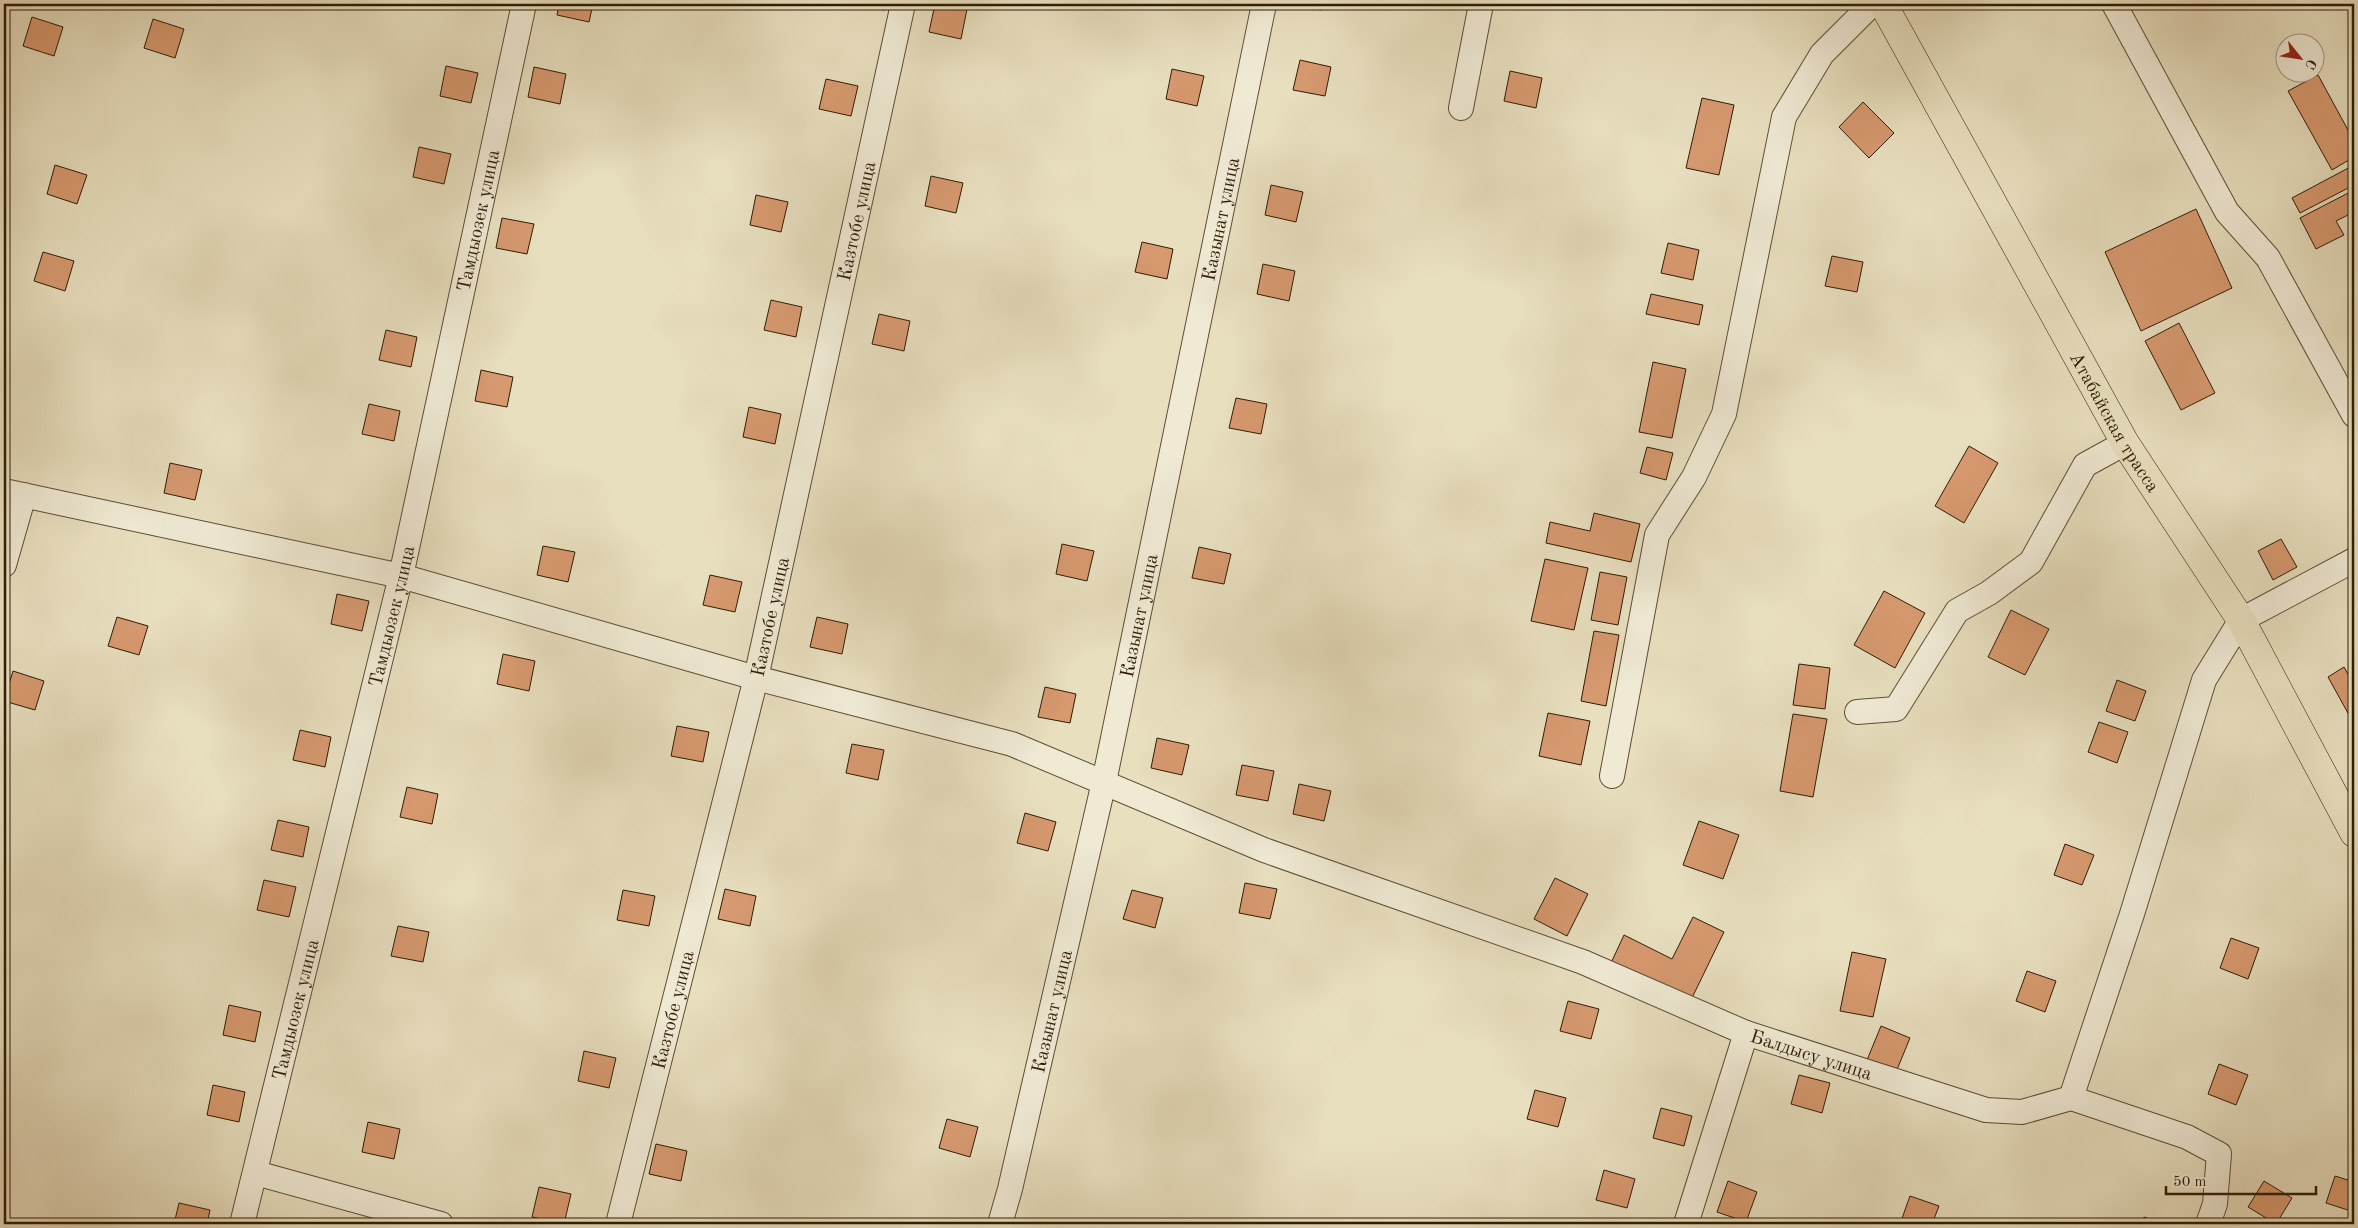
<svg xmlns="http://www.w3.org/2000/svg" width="2358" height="1228" font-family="'Old Standard TT',serif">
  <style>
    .building { fill: #d7996f; stroke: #2f1c04 }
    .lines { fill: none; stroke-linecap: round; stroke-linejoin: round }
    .minor-casing { stroke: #5d4d33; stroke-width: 26 }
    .major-casing { stroke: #2f1c04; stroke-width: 29 }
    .minor { stroke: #f0ead5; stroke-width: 24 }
    .major { stroke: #e8dfbf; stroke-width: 28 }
    .labels { text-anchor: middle; stroke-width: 5; stroke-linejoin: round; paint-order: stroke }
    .street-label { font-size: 19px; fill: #2f1c04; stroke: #f0ead5 }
  </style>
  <rect width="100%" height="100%" fill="#e8dfbf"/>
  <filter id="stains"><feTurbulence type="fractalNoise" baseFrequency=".004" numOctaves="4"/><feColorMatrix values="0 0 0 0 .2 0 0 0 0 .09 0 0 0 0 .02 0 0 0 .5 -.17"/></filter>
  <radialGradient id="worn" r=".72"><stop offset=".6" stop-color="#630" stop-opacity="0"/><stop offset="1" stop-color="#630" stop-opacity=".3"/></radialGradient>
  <path class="building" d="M559,4H593L589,22L557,15Z
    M855,4H887L885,10Z
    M935,4L967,9L961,39L929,32Z
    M1289,4H1322L1321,10Z
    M32,17L63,27L54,56L23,46Z
    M153,19L184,29L175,58L144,48Z
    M1300,60L1331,67L1325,96L1293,90Z
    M446,66L478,73L471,103L440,96Z
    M534,67L566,74L560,104L528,97Z
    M1172,69L1204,76L1197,106L1166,99Z
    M1510,71L1542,78L1536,108L1504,101Z
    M2318,75L2354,141V157L2332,170L2288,91Z
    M826,79L858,86L851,116L819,109Z
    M1702,98L1734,105L1719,175L1686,168Z
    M1863,102L1894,133L1869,158L1839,127Z
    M419,147L451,154L444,184L413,177Z
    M55,165L87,175L77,204L47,194Z
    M2354,165V185L2300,213L2292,198Z
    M931,176L963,183L956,213L925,206Z
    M1271,185L1303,192L1296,222L1265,215Z
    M2354,190V212L2336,221L2344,235L2316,249L2300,218Z
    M756,195L788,202L781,232L750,225Z
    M2196,209L2232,288L2141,331L2105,252Z
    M502,218L534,224L527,254L496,248Z
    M1142,242L1173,249L1167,279L1135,272Z
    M1668,243L1699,250L1693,280L1661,273Z
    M43,252L74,261L65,291L34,281Z
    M1832,256L1863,262L1857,292L1825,286Z
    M1263,264L1295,271L1289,301L1257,294Z
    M1651,294L1703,305L1699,325L1646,314Z
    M771,300L802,307L796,337L764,330Z
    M879,314L910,321L904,351L872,344Z
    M2179,323L2215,393L2181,410L2145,341Z
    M386,330L417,337L411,367L379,360Z
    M1653,362L1686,369L1672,438L1639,432Z
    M481,370L513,377L507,407L475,401Z
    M1236,398L1267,404L1261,434L1229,428Z
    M369,404L400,411L394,441L362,434Z
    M749,407L781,414L775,444L743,437Z
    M1969,446L1998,463L1964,523L1935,506Z
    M1647,447L1673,453L1666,480L1640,473Z
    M170,463L202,470L195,500L164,493Z
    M1594,513L1640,524L1631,562L1546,543L1550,522L1590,531Z
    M2281,539L2297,567L2273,580L2258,551Z
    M1062,544L1094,551L1087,581L1056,574Z
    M543,546L575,552L568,582L537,575Z
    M1199,547L1231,554L1224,584L1192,578Z
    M1545,559L1588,568L1574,630L1531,621Z
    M1600,572L1627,577L1618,625L1591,620Z
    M710,575L742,582L735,612L703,605Z
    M1884,591L1925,613L1895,668L1854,645Z
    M337,594L369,601L362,631L331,624Z
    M2011,610L2049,629L2025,675L1988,657Z
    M117,617L148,626L139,655L108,646Z
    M817,617L848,624L842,654L810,647Z
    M1594,631L1619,635L1606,706L1581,701Z
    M503,654L535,661L529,691L497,684Z
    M1799,664L1830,668L1825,709L1793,705Z
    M2344,667L2354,685V724L2328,677Z
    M13,671L44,681L35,710L4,701Z
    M2117,680L2146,691L2135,721L2106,711Z
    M1045,687L1076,694L1070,723L1038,717Z
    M1548,713L1590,721L1581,765L1539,756Z
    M1793,714L1827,719L1813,797L1780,791Z
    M2099,722L2128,732L2117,763L2088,752Z
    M677,726L709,732L703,762L671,756Z
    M300,730L331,737L325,767L293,760Z
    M1157,738L1189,745L1182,775L1151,768Z
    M852,744L884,750L878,780L846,773Z
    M1242,765L1274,771L1268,801L1236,795Z
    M1299,784L1331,791L1324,821L1293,814Z
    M407,787L438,794L432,824L400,817Z
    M1025,813L1056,822L1048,851L1017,843Z
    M278,820L309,827L303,857L271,850Z
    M1699,821L1739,835L1723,879L1683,865Z
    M2065,844L2094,855L2082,885L2054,875Z
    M1555,878L1588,894L1567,936L1534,919Z
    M264,880L296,887L289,917L257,910Z
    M1245,883L1277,889L1270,919L1239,913Z
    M725,889L756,896L750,926L718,919Z
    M623,890L655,896L649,926L617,920Z
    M1132,890L1163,898L1155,928L1123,919Z
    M1693,917L1724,932L1690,1002L1611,963L1624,935L1672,959Z
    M398,926L429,932L423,962L391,956Z
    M2231,938L2259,948L2248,979L2220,968Z
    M1852,952L1886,959L1873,1017L1840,1011Z
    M2027,971L2056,981L2045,1012L2016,1001Z
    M1568,1001L1599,1009L1591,1039L1560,1031Z
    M229,1005L261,1012L255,1042L223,1035Z
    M1881,1026L1910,1038L1896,1072L1867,1060Z
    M584,1051L616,1058L609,1088L578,1081Z
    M2219,1064L2248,1075L2236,1105L2208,1094Z
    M1799,1075L1830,1083L1822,1113L1791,1104Z
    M213,1085L245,1092L239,1122L207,1115Z
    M1535,1090L1566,1098L1558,1127L1527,1119Z
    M1661,1108L1692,1116L1684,1146L1653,1138Z
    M947,1119L978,1127L970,1157L939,1148Z
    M368,1122L400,1129L394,1159L362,1152Z
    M656,1144L687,1151L681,1181L649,1174Z
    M1604,1170L1635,1179L1627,1208L1596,1200Z
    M2335,1176L2354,1182V1212L2326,1203Z
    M1728,1181L1757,1192L1746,1222L1717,1212Z
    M2264,1181L2292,1198L2276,1224L2248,1207Z
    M539,1187L571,1194L564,1224L532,1217Z
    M1910,1196L1939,1206L1932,1224H1900Z
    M179,1203L210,1210L207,1224H174Z
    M2144,1217L2163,1224H2142Z"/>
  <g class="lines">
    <defs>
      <g id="minor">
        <path d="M2114,4L2227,212L2268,258L2354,415"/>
        <path d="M1461,108L1481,4"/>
        <path d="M4,491L401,576L756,678L1012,744L1264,850L1583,962L1746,1033"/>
        <path d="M4,565L24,495"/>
        <path d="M1857,712L1896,709L1957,611L1989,593L2031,562L2085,465L2125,443"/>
        <path d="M1612,776L1657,535L1694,477L1724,414L1784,117L1822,54L1872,4"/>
        <path d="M2071,1098L2132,914L2204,680L2241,620L2354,560"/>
        <path d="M2071,1098L2187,1137L2219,1154L2215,1204L2208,1224"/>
        <path d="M256,1173L441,1224"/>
        <path id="s1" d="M242,1224L401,576L524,4"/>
        <path id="s2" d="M618,1224L756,678L903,4"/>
        <path id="s3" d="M1000,1224L1010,1189L1104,782L1264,4"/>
        <path id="s4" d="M1686,1224L1746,1033L1986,1110L2022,1112L2071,1098"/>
      </g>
      <g id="major">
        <path id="s5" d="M1883,4L2125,443L2241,620L2354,833"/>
      </g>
    </defs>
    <use href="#minor" class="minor-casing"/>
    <use href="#major" class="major-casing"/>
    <use href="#minor" class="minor"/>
    <use href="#major" class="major"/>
  </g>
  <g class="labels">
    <g class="street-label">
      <text dy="7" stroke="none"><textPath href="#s3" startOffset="1029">Казынат улица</textPath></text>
      <text dy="7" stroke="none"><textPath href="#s1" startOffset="1031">Тамдыозек улица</textPath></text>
      <text dy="7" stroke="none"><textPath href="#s2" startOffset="1031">Казтобе улица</textPath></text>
      <text dy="7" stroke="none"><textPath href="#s5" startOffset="478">Атабайская трасса</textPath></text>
      <text dy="7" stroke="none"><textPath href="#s3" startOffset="624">Казынат улица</textPath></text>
      <text dy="7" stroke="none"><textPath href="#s1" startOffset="626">Тамдыозек улица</textPath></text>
      <text dy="7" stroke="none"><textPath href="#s2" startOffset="626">Казтобе улица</textPath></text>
      <text dy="7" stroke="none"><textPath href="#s1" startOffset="221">Тамдыозек улица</textPath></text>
      <text dy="7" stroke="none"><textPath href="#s2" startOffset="221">Казтобе улица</textPath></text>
      <text dy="7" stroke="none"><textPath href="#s3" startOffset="219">Казынат улица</textPath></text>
      <text dy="7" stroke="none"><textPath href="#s4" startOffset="269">Балдысу улица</textPath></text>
    </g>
  </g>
  <rect width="2358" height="1228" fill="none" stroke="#e8dfbf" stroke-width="20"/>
  <rect x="5" y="5" width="2348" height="1218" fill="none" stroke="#2f1c04" stroke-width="2.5"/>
  <rect x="10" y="10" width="2338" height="1208" fill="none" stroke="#2f1c04"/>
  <g transform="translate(2300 58) rotate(120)"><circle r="24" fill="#f0ead5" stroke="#a39881"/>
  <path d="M0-4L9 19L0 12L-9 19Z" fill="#8f2418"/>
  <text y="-8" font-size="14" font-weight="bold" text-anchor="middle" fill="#2f1c04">С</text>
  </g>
  <path d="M2166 1186v8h150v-8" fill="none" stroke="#2f1c04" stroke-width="2.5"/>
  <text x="2173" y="1186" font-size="15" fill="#2f1c04" stroke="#f0ead5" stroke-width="4" paint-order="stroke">50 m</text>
  <rect width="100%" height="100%" filter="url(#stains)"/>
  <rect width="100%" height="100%" fill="url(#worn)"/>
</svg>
